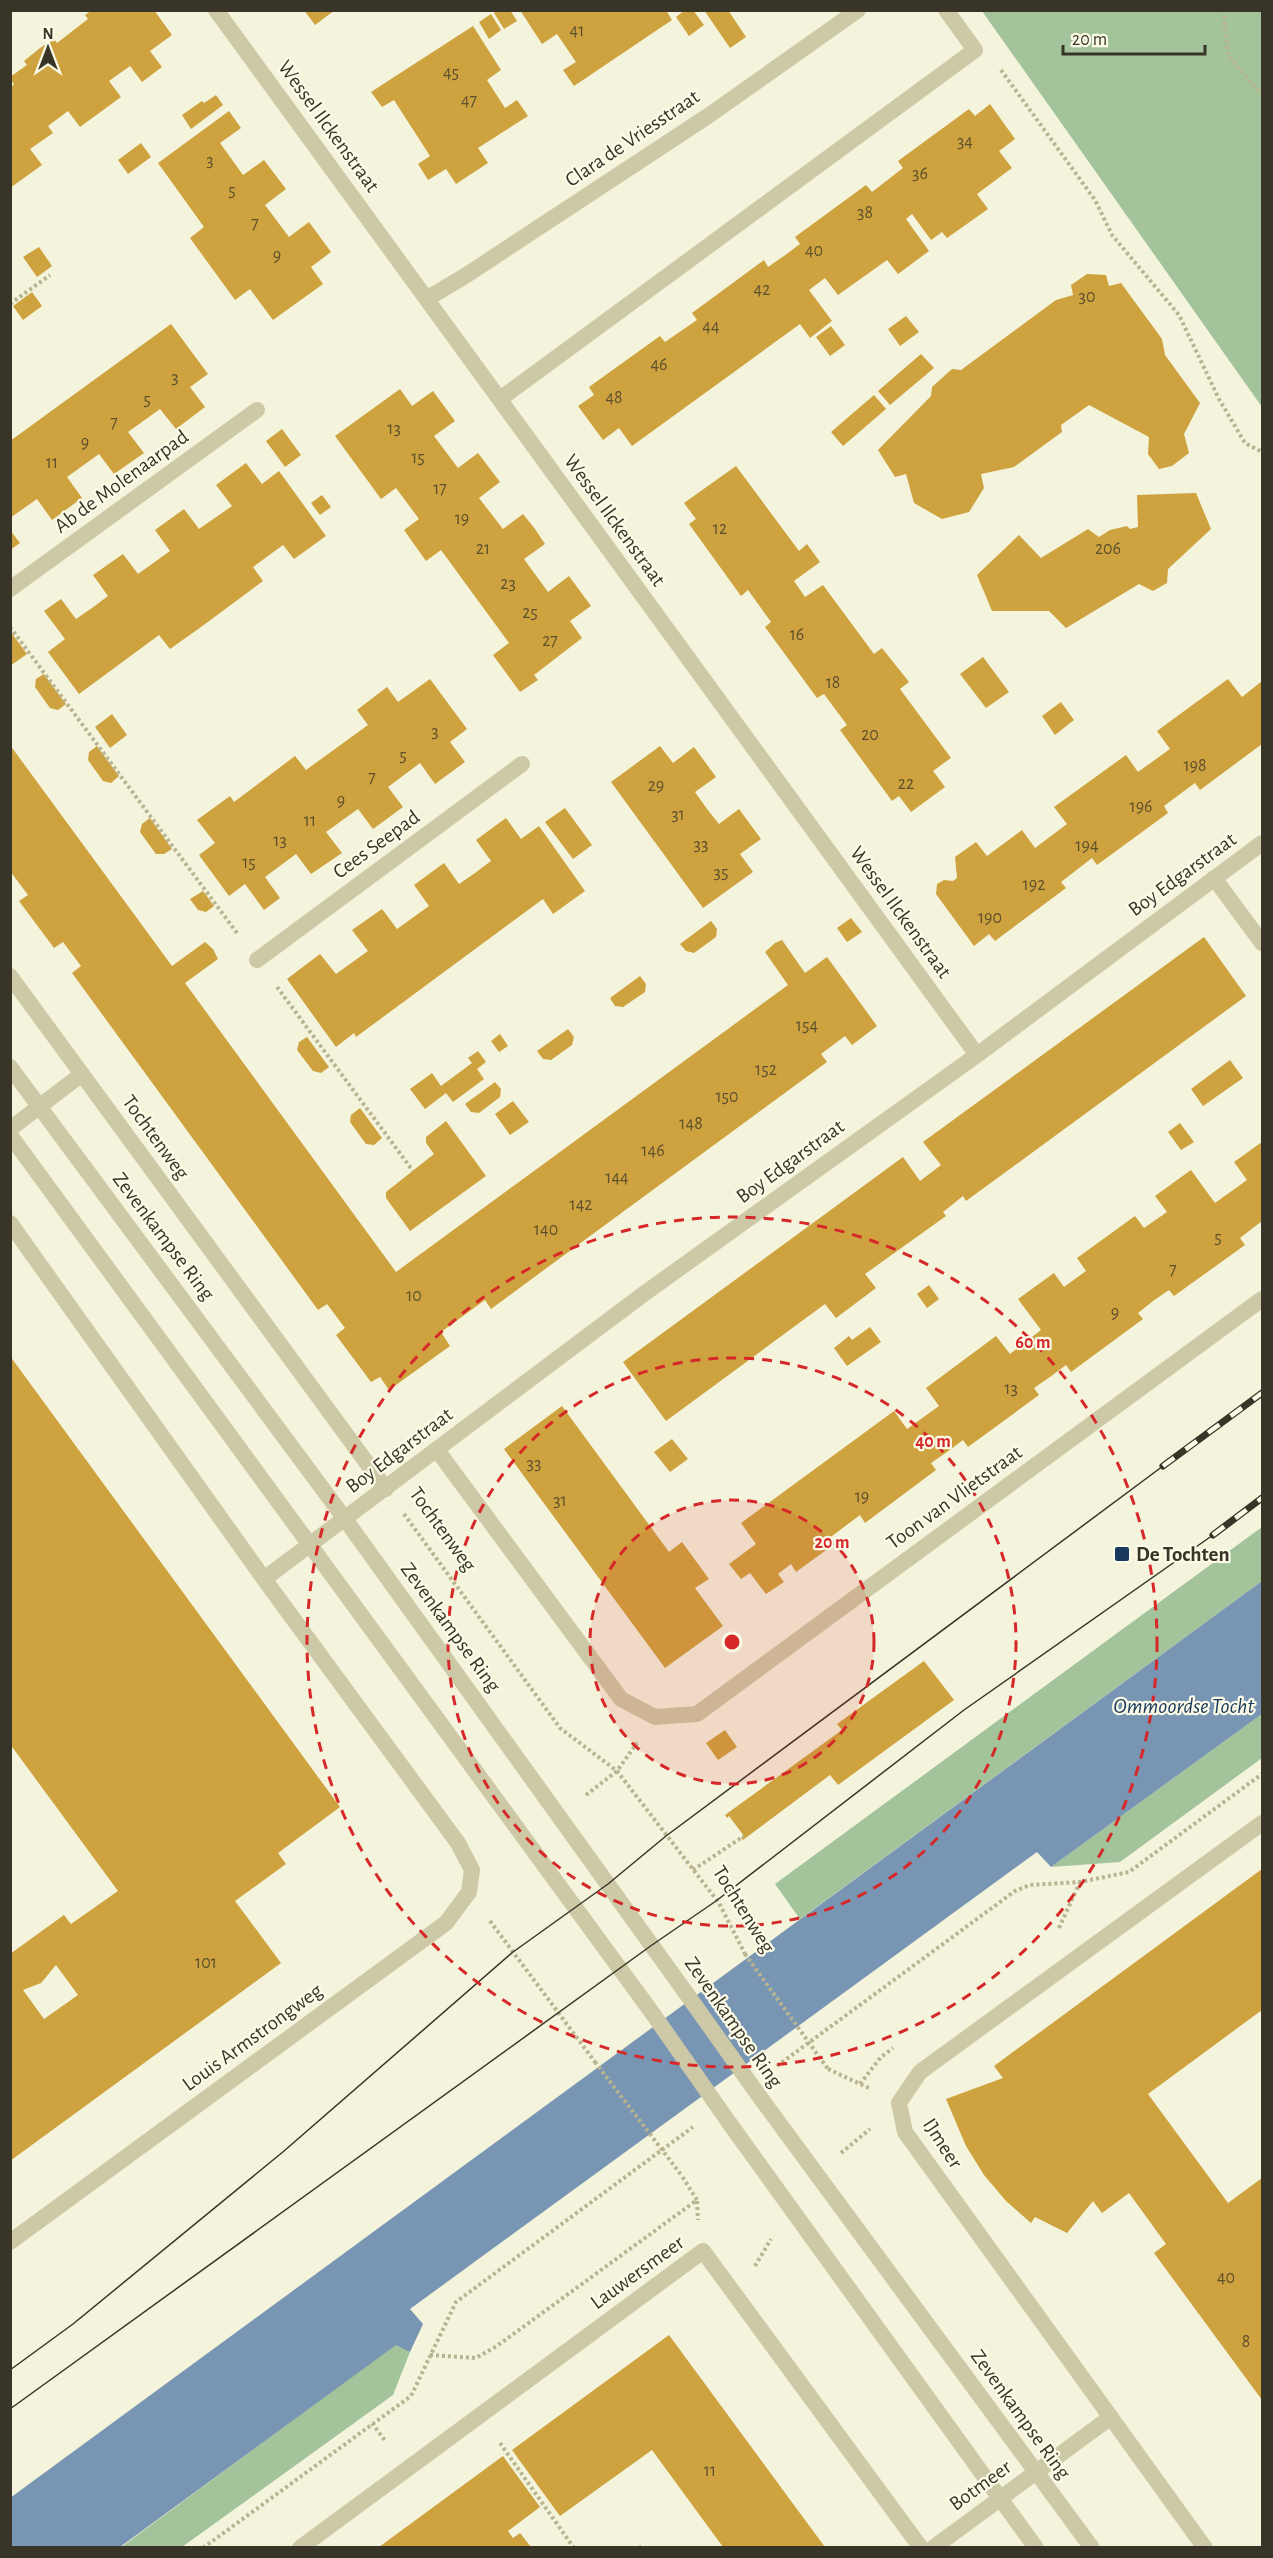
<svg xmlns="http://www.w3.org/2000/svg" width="1273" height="2558" font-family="'Alegreya Sans',sans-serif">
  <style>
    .green { fill: #a3c49a }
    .water { fill: #7896b3 }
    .building { fill: #cea33f; fill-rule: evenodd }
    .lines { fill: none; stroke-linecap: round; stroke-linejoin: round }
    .path { stroke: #b9b490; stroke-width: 4; stroke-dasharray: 3 3; stroke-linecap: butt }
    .pedestrian { stroke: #cdc9a6; stroke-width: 16 }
    .minor { stroke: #cdc9a6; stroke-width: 16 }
    .tertiary { stroke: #cdc9a6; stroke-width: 16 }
    .tram { stroke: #383528; stroke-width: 1.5 }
    .rail-casing { stroke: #383528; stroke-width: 7 }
    .rail { stroke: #fbfbe8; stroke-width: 4.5; stroke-dasharray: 14; stroke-linecap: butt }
    .path-bridge { stroke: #b9b490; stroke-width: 4; stroke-dasharray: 3 3; stroke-linecap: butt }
    .tertiary-bridge { stroke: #cdc9a6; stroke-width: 16 }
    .ring { fill: none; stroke: #d62828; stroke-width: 3; stroke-dasharray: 10 8 }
    .poi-dot { fill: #1a3a5d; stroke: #fbfbe8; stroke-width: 2 }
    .labels { text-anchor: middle; stroke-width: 4.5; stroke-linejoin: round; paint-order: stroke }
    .number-label { font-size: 18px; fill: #5e502e }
    .street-label { font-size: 21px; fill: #383528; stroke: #fbfbe8 }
    .poi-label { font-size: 21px; font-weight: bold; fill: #383528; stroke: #fbfbe8; text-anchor: start }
    .water-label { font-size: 22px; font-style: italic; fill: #1a3a5d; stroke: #fbfbe8 }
    .centre { fill: #d62828; stroke: #fbfbe8; stroke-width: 3 }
    .ring-label { font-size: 18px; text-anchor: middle; font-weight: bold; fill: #d62828; stroke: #fbfbe8; stroke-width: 4.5; stroke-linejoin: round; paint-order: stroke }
  </style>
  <rect width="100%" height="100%" fill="#f4f3db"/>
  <path class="green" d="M982,11H1262V407Z
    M1262,1527V1581L800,1919L775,1884Z
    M1262,1714V1758L1120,1862L1051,1867Z
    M396,2344L410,2352L393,2395L182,2547L120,2548Z"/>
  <path class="water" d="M1262,1581V1714L1051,1867L1037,1852L410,2309L423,2324L410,2352L396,2345L120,2547H11L10,2498Z"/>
  <path class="building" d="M92,10H154L172,35L150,51L162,67L142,82L130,66L109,81L121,97L80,127L68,111L48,126L53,133L30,149L42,165L10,188V87L14,85L10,77L27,65L24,61L40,48L54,39L57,43L88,19L85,15Z
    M304,10H335L315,25Z
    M497,10H510L517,21L504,29L494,13Z
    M520,10H666L672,20L574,86L563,70L576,62L557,34L542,44Z
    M685,10H693L704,25L689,36L676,17Z
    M704,10H728L746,37L730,48Z
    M491,14L501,30L489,39L479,22Z
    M473,26L501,70L487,80L505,108L517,100L528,116L478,148L488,163L456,184L446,169L428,180L418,164L430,156L394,100L382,107L371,92Z
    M216,95L223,105L191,129L182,115L202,101L204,103Z
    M990,104L1015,139L999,151L1012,168L977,194L988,209L947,238L942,232L931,240L912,214L906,219L929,251L898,274L887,260L838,295L825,278L809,290L832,321L810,338L800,324L632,446L619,428L603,440L578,406L594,395L589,387L660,336L665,342L697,320L692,313L764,260L768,267L784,256L800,244L795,237L866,185L872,192L903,168L898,161L969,109L975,116Z
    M229,111L241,128L220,143L243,175L264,160L286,189L265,205L289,237L309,222L331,252L311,267L323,284L273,320L250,289L235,300L190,238L204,227L158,163Z
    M141,143L151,157L128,174L118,160Z
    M39,247L52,266L37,277L23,257Z
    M1087,274L1106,275L1109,286L1121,283L1162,339L1165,355L1200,403L1184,434L1189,453L1172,466L1159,469L1148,454L1149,437L1089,405L1061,425L1062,432L1014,467L981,474L984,488L969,512L942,519L914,503L906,474L895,477L878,450L931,396L932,387L952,369L961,370L1056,300L1073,295L1071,285Z
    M32,292L42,306L23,320L13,306Z
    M906,316L919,332L900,346L888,329Z
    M171,324L208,374L190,387L205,407L176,429L160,409L128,432L144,453L114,474L99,454L67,477L82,498L52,520L37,499L10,518V441Z
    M831,326L845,345L830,356L816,337Z
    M921,354L934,368L890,405L878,391Z
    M400,389L412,406L433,391L455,421L434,436L458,468L478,453L500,482L479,498L503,529L523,514L535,529L545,544L524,559L548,592L569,576L591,606L570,621L582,638L534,675L538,680L520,692L493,655L509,643L441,550L426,561L404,530L419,519L396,488L381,499L335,436Z
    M874,395L886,409L843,446L831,432Z
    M282,429L301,455L285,467L266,441Z
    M246,463L262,484L279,471L326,536L294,559L283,545L253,567L263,581L201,627L170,649L159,635L79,694L48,652L65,639L44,611L61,599L76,619L92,608L108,596L93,575L123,554L138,574L170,551L155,530L184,509L199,529L232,506L216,485Z
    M736,466L799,551L807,544L820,562L794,581L805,597L823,585L874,654L882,648L909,682L900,689L951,758L933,771L945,787L911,812L899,796L892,801L840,730L847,725L824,694L817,698L765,627L771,622L748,590L741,596L689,524L696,519L684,503Z
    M1196,493L1211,529L1168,569L1167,583L1153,591L1139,584L1066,628L1049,611H992L977,575L1019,535L1041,558L1088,529L1099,537L1110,530L1127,526L1130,529L1138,527L1137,495Z
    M322,495L331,507L320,515L311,503Z
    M10,530L20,543L10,550Z
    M10,631L27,654L10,666Z
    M983,657L1009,692L986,708L960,674Z
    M44,674L66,704L58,710L50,708L35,687L36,679Z
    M430,679L467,729L450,742L465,762L435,784L420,763L388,787L403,807L373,829L358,809L326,832L342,853L311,874L296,854L265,877L280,898L264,910L245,884L229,896L199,855L215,843L197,820L230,796L234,802L295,756L306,770L368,725L357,710L387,687L398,702Z
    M1228,679L1242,697L1262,681V744L1200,790L1195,783L1180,794L1164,806L1168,813L1097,865L1092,858L1061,882L1066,888L995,941L989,934L974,946L936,894L937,884L944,880L953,881L957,878L955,857L976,842L987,856L1022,830L1035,848L1067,824L1054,807L1126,755L1138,772L1170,749L1157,731Z
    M1061,702L1074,720L1055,735L1042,716Z
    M112,714L127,735L110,748L95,727Z
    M10,745L172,966L205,942L213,949L218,959L185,983L396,1272L788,985L765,952L775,943L782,940L805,973L827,957L877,1026L852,1045L845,1036L821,1054L827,1062L586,1239L491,1309L485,1300L441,1332L450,1346L389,1390L380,1377L371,1382L336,1335L345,1328L327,1304L318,1310L72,973L81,966L63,942L54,948L19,901L28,895L10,871Z
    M97,746L119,776L111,783L103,781L88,760L89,752Z
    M660,746L673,763L694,747L716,777L695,792L707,809L719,824L739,809L761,839L740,854L753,872L703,908L611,782Z
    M565,808L592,845L573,859L545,822Z
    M150,818L172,849L164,854H156L140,832L142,824Z
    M506,818L521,839L539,826L585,891L553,914L543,899L356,1037L354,1033L336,1047L287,979L320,954L336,974L368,951L352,930L382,909L397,929L429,906L414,885L444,863L459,884L475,873L491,861L476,840Z
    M203,891L214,906L206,912L198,910L190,899Z
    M851,918L862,932L847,942L837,928Z
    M711,921L717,929L716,937L694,953L686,951L680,944Z
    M1204,937L1246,996L966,1201L963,1196L943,1212L946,1216L865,1274L876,1288L836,1318L825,1304L666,1421L623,1362L903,1157L920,1181L941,1165L923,1142Z
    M640,976L646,984L645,992L623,1007L615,1006L610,998Z
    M568,1029L574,1037L572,1045L551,1060L543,1059L537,1051Z
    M500,1034L508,1046L499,1052L491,1041Z
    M307,1037L329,1067L321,1073L313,1071L297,1050L299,1042Z
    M478,1051L486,1062L477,1069L484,1079L453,1102L446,1093L425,1109L410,1089L432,1073L441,1086L472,1063L468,1058Z
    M1230,1060L1243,1078L1203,1106L1191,1089Z
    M495,1082L501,1089L500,1097L479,1113L471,1112L465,1104Z
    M513,1101L529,1122L510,1135L495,1114Z
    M360,1108L382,1138L374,1145L366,1144L350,1122L351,1115Z
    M446,1121L486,1176L410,1231L386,1198V1192L434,1154L426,1143V1137Z
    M1180,1123L1194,1142L1181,1150L1168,1132Z
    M1262,1142V1221L1240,1238L1245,1245L1174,1296L1169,1290L1153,1301L1138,1313L1143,1319L1071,1372L1066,1365L1050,1377L1034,1388L1039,1395L968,1447L963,1440L947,1452L931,1463L936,1470L865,1523L860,1515L828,1539L833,1545L796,1572L791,1564L778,1574L784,1582L766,1594L750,1573L741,1579L729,1564L756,1544L741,1523L894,1411L907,1429L939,1406L926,1388L996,1336L1010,1354L1041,1330L1018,1299L1054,1273L1064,1287L1086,1271L1077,1258L1135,1216L1144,1228L1167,1212L1155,1196L1191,1170L1215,1203L1247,1180L1234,1162Z
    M929,1285L939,1299L927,1308L917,1294Z
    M870,1327L881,1342L847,1366L834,1348L849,1336L852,1340Z
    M10,1356L340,1807L278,1853L286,1864L235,1901L281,1963L10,2161V1954L64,1915L71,1924L118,1891L10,1744ZM56,1965L78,1995L44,2019L23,1990L41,1983Z
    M562,1406L669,1552L682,1542L709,1579L695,1588L723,1626L665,1668L504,1449Z
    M672,1439L688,1459L670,1472L654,1452Z
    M924,1661L954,1700L838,1785L830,1775L743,1840L741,1837L744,1836L729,1816L727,1818L725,1815L842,1730L837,1724Z
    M725,1730L737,1747L718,1760L706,1743Z
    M1262,1869V2010L1148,2094L1228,2203L1262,2178V2400L1154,2253L1166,2244L1129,2193L1102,2213L1093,2201L1067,2233L1035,2217L1031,2223L1006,2201L984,2175L966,2146L946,2099L1003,2078L994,2066Z
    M669,2335L788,2497L825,2547H723L652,2450L560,2516L512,2450Z
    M503,2456L540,2507L508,2531L513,2538L520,2533L531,2547H379Z"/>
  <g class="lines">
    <path class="path" d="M1223,10L1228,55L1262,95
      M1001,70L1095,200L1112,235L1179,315L1219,399L1245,443L1262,452
      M10,304L50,275
      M10,627L237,933
      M277,987L413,1171
      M404,1514L560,1728L617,1771L719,1903L745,1954
      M586,1795L617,1771L637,1743
      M693,1870L744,1836
      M490,1921L595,2062
      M1059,1928L1080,1882
      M777,2066L1015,1891L1030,1885L1080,1882L1129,1872L1262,1774
      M828,2069L871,2089
      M860,2084L881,2057L893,2048
      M841,2153L870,2129
      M697,2201L698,2220
      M755,2266L771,2239
      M430,2355L476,2358L497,2346L697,2200L682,2176
      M372,2423L386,2442
      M500,2443L574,2548
      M203,2548L411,2396L456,2302L693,2127
      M639,2548L642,2546L643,2548"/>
    <path class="pedestrian" d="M10,589L257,410
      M257,960L522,764"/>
    <path class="minor" d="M216,10C472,357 723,707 977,1055
      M428,298L465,276L708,116L858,10
      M500,399L975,50L946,10
      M1214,878L1262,943
      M10,976L386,1489
      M10,1129L82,1074
      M10,1223L264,1579L458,1843L472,1870L469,1892L446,1923L10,2242
      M437,1450L621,1699L655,1717L697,1714L1262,1299
      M264,1579L645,1293L977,1055L1262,843
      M300,2548L703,2251L921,2548
      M933,2548L1111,2417
      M1205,2548L905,2132L899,2103L920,2072L1262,1823"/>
    <path class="tertiary" d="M10,1067L345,1519L686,1993
      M10,1135L653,2014
      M762,2100L1092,2548
      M730,2124L1036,2548"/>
    <path class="tram" d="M10,2370L73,2324L284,2151L513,1952L608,1884L666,1836L1163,1466
      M10,2409L652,1945L716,1901L964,1710L1213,1535"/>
    <defs>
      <path id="rail" d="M1163,1466L1262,1393
        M1213,1535L1262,1498"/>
    </defs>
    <use href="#rail" class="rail-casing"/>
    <use href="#rail" class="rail"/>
    <path class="path-bridge" d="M745,1954L828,2069
      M595,2062L682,2176"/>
    <path class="tertiary-bridge" d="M686,1993L762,2100
      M653,2014L730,2124"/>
  </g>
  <circle cx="732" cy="1642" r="142" fill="#d62828" fill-opacity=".12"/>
  <g class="ring">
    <circle cx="732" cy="1642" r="142"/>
    <circle cx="732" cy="1642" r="284"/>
    <circle cx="732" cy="1642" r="425"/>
  </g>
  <rect class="poi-dot" x="1114" y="1546" width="16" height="16" rx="3"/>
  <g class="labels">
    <g class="number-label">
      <text x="577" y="36">41</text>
      <text x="451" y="78">45</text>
      <text x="469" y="106">47</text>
      <text x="965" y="147">34</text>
      <text x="210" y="166">3</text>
      <text x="920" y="179">36</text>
      <text x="232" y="196">5</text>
      <text x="865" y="218">38</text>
      <text x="255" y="229">7</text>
      <text x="814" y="256">40</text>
      <text x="277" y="261">9</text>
      <text x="762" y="295">42</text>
      <text x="1087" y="302">30</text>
      <text x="711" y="332">44</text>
      <text x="659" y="370">46</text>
      <text x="175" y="383">3</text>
      <text x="614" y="403">48</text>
      <text x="147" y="405">5</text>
      <text x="114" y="428">7</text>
      <text x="394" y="434">13</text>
      <text x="85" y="448">9</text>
      <text x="418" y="463">15</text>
      <text x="52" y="468">11</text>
      <text x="440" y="494">17</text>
      <text x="462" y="524">19</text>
      <text x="720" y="534">12</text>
      <text x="483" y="554">21</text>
      <text x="1108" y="554">206</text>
      <text x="508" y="589">23</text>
      <text x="530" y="618">25</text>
      <text x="797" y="640">16</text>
      <text x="550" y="646">27</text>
      <text x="833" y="688">18</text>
      <text x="435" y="737">3</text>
      <text x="870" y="740">20</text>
      <text x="403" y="761">5</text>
      <text x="1195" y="771">198</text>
      <text x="372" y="783">7</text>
      <text x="906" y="789">22</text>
      <text x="656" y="791">29</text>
      <text x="341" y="806">9</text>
      <text x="1141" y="812">196</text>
      <text x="678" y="820">31</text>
      <text x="310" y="826">11</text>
      <text x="280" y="846">13</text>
      <text x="701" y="850">33</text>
      <text x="1087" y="851">194</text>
      <text x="249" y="868">15</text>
      <text x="721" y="878">35</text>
      <text x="1034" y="890">192</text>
      <text x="990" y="923">190</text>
      <text x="807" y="1031">154</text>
      <text x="766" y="1075">152</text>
      <text x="727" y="1102">150</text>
      <text x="691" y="1129">148</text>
      <text x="653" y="1156">146</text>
      <text x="617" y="1183">144</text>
      <text x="581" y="1210">142</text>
      <text x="546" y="1235">140</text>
      <text x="1218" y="1243">5</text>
      <text x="1173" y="1275">7</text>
      <text x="414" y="1301">10</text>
      <text x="1115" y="1318">9</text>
      <text x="1011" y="1394">13</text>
      <text x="534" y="1469">33</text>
      <text x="862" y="1502">19</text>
      <text x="560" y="1506">31</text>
      <text x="206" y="1968">101</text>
      <text x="1226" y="2283">40</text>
      <text x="1246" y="2347">8</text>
      <text x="710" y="2476">11</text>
    </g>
    <g class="street-label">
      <text transform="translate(329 126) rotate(54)" y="7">Wessel Ilckenstraat</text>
      <text transform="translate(632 138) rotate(-34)" y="7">Clara de Vriesstraat</text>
      <text transform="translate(121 481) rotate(-36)" y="7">Ab de Molenaarpad</text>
      <text transform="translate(615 520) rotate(54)" y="7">Wessel Ilckenstraat</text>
      <text transform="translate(376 844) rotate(-36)" y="7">Cees Seepad</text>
      <text transform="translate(1182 874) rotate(-36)" y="7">Boy Edgarstraat</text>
      <text transform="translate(901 912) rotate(54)" y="7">Wessel Ilckenstraat</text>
      <text transform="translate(156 1137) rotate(54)" y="7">Tochtenweg</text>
      <text transform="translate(790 1161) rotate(-36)" y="7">Boy Edgarstraat</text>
      <text transform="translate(164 1236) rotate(53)" y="7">Zevenkampse Ring</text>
      <text transform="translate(399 1450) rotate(-37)" y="7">Boy Edgarstraat</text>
      <text transform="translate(954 1497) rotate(-36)" y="7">Toon van Vlietstraat</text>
      <text transform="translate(443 1529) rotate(54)" y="7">Tochtenweg</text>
      <text transform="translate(451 1627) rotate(54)" y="7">Zevenkampse Ring</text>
      <text transform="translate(744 1909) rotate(58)" y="7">Tochtenweg</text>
      <text transform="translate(734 2022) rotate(55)" y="7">Zevenkampse Ring</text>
      <text transform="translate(252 2037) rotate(-36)" y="7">Louis Armstrongweg</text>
      <text transform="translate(943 2143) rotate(57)" y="7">IJmeer</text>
      <text transform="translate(637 2272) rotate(-36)" y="7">Lauwersmeer</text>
      <text transform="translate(1021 2414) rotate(54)" y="7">Zevenkampse Ring</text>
      <text transform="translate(980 2485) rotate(-36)" y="7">Botmeer</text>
    </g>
    <g class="poi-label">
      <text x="1136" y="1561">De Tochten</text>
    </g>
    <g class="water-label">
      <text x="1184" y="1713">Ommoordse Tocht</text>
    </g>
  </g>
  <circle cx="732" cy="1642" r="9" class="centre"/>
  <g class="ring-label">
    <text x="1033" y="1348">60 m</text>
    <text x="933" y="1447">40 m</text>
    <text x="832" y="1548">20 m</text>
  </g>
  <rect width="1273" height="2558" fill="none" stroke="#383528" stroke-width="24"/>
  <g transform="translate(48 48)" stroke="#fbfbe8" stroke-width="4.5" paint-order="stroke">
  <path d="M0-4.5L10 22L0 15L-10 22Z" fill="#383528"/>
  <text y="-9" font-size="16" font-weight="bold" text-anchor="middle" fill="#383528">N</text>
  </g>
  <path d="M1063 45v9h142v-9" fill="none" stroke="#383528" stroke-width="3"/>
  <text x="1072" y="45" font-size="18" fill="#383528" stroke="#fbfbe8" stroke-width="4.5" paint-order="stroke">20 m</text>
</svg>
